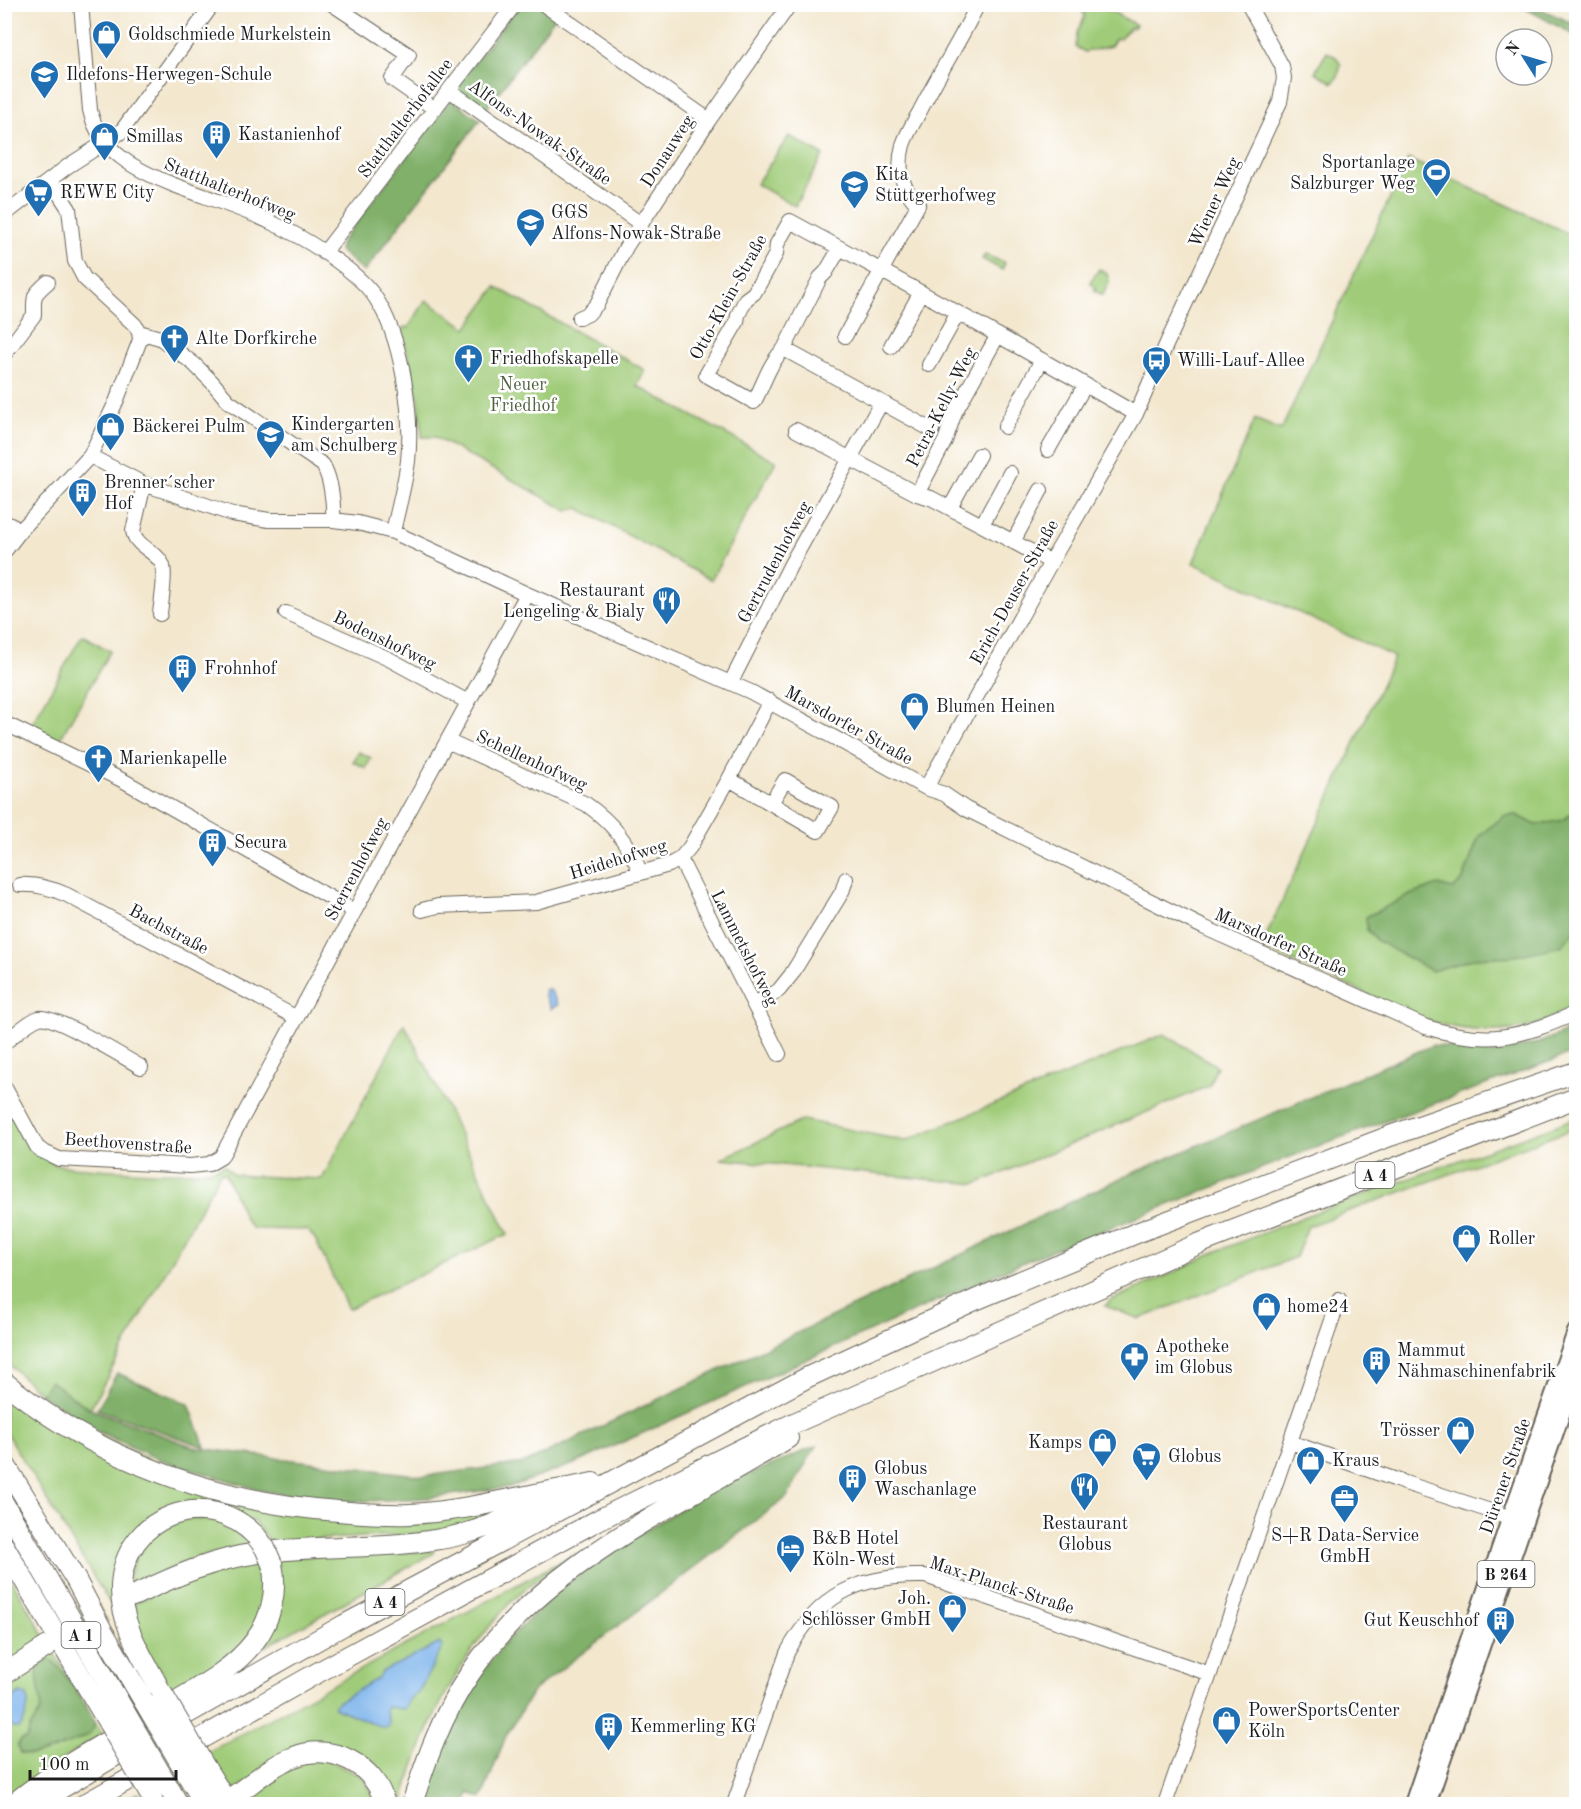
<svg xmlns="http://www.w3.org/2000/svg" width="1581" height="1809" font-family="'Old Standard TT',serif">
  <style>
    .green { fill: #a0cc79; stroke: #5e744a; stroke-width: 1.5 }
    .forest { fill: #80b069; stroke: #4e6642; stroke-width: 1.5 }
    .water { fill: #7cb3eb; stroke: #4c6884; stroke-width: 1.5 }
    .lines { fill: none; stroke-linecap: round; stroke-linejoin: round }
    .highway-tunnel { stroke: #c8beaa; stroke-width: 20; stroke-dasharray: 20 10; stroke-linecap: butt }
    .minor-casing { stroke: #67635a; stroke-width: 16 }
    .major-casing { stroke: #67635a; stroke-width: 20 }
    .highway-casing { stroke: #67635a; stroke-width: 22 }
    .minor { stroke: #fff; stroke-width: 14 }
    .major { stroke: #fff; stroke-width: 16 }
    .highway { stroke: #fff; stroke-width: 20 }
    .highway-bridge-casing { stroke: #67635a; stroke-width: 22; stroke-linecap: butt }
    .highway-bridge { stroke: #fff; stroke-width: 20 }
    .labels { text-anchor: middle; stroke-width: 5; stroke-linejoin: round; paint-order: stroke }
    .shield { fill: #fff; stroke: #606060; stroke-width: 1.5 }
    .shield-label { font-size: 16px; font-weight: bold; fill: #1c1c1c }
    .poi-label { font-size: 18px; fill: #1c1c1c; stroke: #fff; text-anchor: start }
    .street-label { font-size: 18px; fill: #1c1c1c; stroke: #fff }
    .park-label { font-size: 18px; fill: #516241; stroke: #fff }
  </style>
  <rect width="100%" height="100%" fill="#fff"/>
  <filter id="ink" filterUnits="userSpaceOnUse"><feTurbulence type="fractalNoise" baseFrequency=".0167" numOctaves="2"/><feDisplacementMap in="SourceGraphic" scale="12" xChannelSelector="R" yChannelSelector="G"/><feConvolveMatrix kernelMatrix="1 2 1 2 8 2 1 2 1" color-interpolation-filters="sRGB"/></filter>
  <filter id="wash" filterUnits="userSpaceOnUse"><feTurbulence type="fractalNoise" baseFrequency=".008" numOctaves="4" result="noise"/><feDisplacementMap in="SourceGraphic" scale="24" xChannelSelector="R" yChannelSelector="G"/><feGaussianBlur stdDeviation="1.35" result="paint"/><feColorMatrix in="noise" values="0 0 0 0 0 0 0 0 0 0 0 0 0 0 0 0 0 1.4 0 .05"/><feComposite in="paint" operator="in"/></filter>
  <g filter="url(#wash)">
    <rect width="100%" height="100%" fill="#f3e7ce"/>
    <path class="green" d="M1088,5L1096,9L1099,5H1110L1109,10L1136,25L1133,28L1130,27L1120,39L1116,38L1111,46L1085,52L1076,47L1077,33L1085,16L1083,14Z
      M1327,52L1336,57L1341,65L1338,76L1333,83L1315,72Z
      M789,136L823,155L795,206L756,184Z
      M1408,159L1576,237V1004C1563,1011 1549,1020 1535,1025C1498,1036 1461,1031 1425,1020L1261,947L1394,657L1193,563L1255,419L1281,430Z
      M985,255L1005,263L1002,270L982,259Z
      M1099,269L1107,273L1109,282L1103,295L1095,291V287L1090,282Z
      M496,287L645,370L637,386L776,461L711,580L578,508L568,511L435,437H422L419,402L402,331L404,327L408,328L426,300L467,328Z
      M82,635L110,651L59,741L31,726Z
      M359,752L371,758L366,768L353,762Z
      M404,1024L430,1073L508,1234L348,1309L315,1239L307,1230L253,1229L246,1221L225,1173H220L90,1409L50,1381L41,1394L5,1361L4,1094L54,1164L71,1167C103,1169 201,1179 224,1165L234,1175L322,1179Z
      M1164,1034L1217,1066L1209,1086L976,1184L721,1159L803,1120L905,1141Z
      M1576,1118V1128L1308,1226L1296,1257L1140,1319L1105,1306L1111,1300L1173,1273L1210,1254L1311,1214Z
      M4,1392L246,1505L500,1510L502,1513L440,1533L270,1542L253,1521L154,1518L112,1607L5,1431Z
      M216,1518L253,1544L191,1559L128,1589V1580L141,1545L175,1519Z
      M434,1550V1553L257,1651L278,1557L392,1554Z
      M576,1553C552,1569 526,1585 507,1606C456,1662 422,1733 402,1804H392L386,1784L316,1746L228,1793L206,1753Z
      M261,1559L268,1600L243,1650L174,1693L145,1648L130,1611L134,1608V1603L186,1579Z
      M4,1567L102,1734L5,1797H4Z
      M326,1759L363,1777L379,1804H233L294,1762Z"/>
    <path class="forest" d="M519,5H540L556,16L484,112L453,90Z
      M1519,5H1532L1576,25V36Z
      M451,99L480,120L364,272L339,250L341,242Z
      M1576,810V930L1561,946L1515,956L1476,958L1432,971L1377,941L1367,930L1366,917L1412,894L1438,885L1453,889L1463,879L1479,836L1504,816L1517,815L1536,825L1563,820Z
      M1576,1027V1052L1326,1143L1026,1261L574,1464L510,1487L428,1498L343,1502L263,1491L158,1459L93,1429L41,1394L50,1381L90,1409L197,1448L424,1476L525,1463L1119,1179L1433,1045L1495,1053L1541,1042Z
      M117,1373L189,1404L205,1447L97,1409Z
      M816,1446L787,1497L534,1690L506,1736L482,1798L469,1793L465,1804H418L459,1705L503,1644L562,1588L630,1540L708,1492Z
      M49,1659C59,1663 96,1716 94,1726C93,1732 89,1734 85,1737C69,1743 37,1760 20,1753L17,1746L21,1740L27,1738C28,1735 28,1731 30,1728C32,1722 38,1718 40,1711C45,1695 26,1665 49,1659Z
      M138,1793L145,1804H118Z"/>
    <path class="water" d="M548,989L549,991H551L558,1005L551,1009L544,994L546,993L544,990Z
      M440,1643L442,1648L418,1693L409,1699L404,1709L387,1707L385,1711L389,1723L388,1727L384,1728L334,1707L337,1702L377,1679L381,1672Z
      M20,1693L27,1696C30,1705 25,1722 19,1728H13C0,1714 5,1702 20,1693Z"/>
  </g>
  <g filter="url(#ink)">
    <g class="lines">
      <path class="highway-tunnel" d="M63,1637L133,1596"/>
      <defs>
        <path id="minor" d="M81,4L90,110C99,152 138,171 174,185C205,197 238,207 268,221C300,235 355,268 375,297C402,337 413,413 408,461C405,484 398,509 393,532
          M332,4L409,55L392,79L435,109
          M543,4L709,120
          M449,90L641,224
          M4,129L6,130
          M50,180L69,209L75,261L84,278L135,325L139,332
          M4,215L68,166L121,132L213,4
          M840,248L826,272L820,278L784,349C769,363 764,384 754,402L706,375L737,322L738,315L746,299L754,293L776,254L777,244L790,221C907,284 1022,348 1136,414
          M324,253L515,4
          M579,318L588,314L597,304L626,247L641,224L709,120L790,4
          M139,332L160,338L194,364L212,382L228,401L323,465C331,479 334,503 333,520
          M845,336L918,205C901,188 897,168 903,145C907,133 914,122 920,111C938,75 960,41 978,4
          M891,346L921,292
          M784,349L932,430
          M4,355L34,315C34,295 32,296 48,282
          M929,365L958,313
          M1005,427L1042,360
          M796,430L917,494L931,498L1051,562
          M1048,450L1085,385
          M90,456L144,484L232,514L269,520H333L358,523L393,532L527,594L751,692L926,788L944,794L966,809L1203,927L1426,1027C1487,1046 1519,1038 1576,1013
          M144,484L133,531C136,548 158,551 163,566C166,577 161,602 160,614
          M917,494L945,441L955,412L998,335
          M950,508L979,455
          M4,522L21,530
          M982,525L1010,473
          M1013,542L1041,490
          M4,552L21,530L90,456L116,402L140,340L139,332
          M286,613L389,659L468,702
          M731,682L791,564L881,403
          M4,723L124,781L354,911
          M447,741L586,804C614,824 627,842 641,873
          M729,779L818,831L832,807L785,780L771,803
          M926,788L1051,562L1136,414L1167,343L1280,102L1284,78L1282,66L1248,4
          M680,859L779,1054
          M20,885C37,884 51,888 67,895L297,1018
          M422,910L438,906L536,902L669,865L680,859L690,847L729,779L770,701
          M753,1003L766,999L779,990L791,975L842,892L846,879
          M4,1043C15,1035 27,1022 39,1018C53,1014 125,1058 141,1067
          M4,1086L37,1147L42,1151L59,1159L190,1166L209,1164L221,1157L527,594
          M1290,1442L1405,1483L1518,1520
          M734,1804L787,1653C818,1595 859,1574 925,1576L1210,1674
          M1165,1804L1339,1300"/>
        <path id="major" d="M1413,1804L1511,1517L1576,1332
          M1427,1804L1576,1371"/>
        <path id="highway" d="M4,1382C101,1461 214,1502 338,1511C361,1513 386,1515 410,1514C452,1512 490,1503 531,1495C552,1490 573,1488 593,1483
          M4,1463L76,1580L102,1630L145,1703
          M4,1504L126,1714
          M4,1546L109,1724
          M133,1596C173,1577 213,1559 258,1553C318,1544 379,1550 440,1539C479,1533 515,1515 551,1499
          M4,1674L48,1646
          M158,1686C142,1656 120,1623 121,1587C123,1516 207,1485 256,1536
          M205,1767L228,1804
          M188,1776L205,1804
          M169,1788L178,1804
          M235,1795C254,1782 272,1765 294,1757C332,1742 375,1765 385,1804
          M13,1804C59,1767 112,1739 163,1709C194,1690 232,1671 254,1642C271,1620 278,1591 272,1564
          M35,1804L153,1733L344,1625L808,1377L975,1300L1139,1232L1390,1136L1576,1072
          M85,1804L317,1673L598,1520L792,1424L1198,1244L1576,1098
          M412,1804C426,1760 442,1715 469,1675C543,1563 677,1506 788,1438"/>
      </defs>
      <use href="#minor" class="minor-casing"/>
      <use href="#major" class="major-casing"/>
      <use href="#highway" class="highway-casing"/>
      <use href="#minor" class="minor"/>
      <use href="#major" class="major"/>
      <use href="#highway" class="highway"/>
      <defs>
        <path id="highway-bridge" d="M256,1536L265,1548L272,1564
          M162,1693L205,1767
          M145,1703L188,1776
          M126,1714L169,1788
          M109,1724L152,1798"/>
      </defs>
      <use href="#highway-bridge" class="highway-bridge-casing"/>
      <use href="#highway-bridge" class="highway-bridge"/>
    </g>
  </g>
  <defs>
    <symbol id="shop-pin" viewBox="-11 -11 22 30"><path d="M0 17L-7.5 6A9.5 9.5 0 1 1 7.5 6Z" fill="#1f6fb2" stroke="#fff"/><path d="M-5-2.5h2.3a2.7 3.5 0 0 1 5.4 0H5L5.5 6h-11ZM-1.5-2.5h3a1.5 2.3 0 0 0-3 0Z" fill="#fff"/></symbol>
    <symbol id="school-pin" viewBox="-11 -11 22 30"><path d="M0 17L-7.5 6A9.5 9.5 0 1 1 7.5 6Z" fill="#1f6fb2" stroke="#fff"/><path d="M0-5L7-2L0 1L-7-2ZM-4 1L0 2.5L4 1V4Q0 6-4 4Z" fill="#fff"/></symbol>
    <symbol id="building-pin" viewBox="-11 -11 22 30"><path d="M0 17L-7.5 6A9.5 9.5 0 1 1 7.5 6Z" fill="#1f6fb2" stroke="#fff"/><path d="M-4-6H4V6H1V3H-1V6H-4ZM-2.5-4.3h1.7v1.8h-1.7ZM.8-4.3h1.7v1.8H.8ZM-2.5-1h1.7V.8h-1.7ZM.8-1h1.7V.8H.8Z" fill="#fff"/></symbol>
    <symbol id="stadium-pin" viewBox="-11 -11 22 30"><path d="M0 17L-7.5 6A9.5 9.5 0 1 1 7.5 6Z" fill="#1f6fb2" stroke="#fff"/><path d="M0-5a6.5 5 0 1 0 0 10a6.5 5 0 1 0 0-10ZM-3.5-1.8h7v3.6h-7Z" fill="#fff"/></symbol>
    <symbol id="supermarket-pin" viewBox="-11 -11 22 30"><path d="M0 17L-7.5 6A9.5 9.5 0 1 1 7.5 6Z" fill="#1f6fb2" stroke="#fff"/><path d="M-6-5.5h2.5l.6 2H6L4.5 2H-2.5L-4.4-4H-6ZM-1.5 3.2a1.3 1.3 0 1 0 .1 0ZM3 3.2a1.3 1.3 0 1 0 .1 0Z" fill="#fff"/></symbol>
    <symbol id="church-pin" viewBox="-11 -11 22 30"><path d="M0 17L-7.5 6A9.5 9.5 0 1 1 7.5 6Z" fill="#1f6fb2" stroke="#fff"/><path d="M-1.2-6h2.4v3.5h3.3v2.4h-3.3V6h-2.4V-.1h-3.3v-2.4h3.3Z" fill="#fff"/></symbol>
    <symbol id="bus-pin" viewBox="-11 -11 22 30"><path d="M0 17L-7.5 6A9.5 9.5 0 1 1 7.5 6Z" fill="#1f6fb2" stroke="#fff"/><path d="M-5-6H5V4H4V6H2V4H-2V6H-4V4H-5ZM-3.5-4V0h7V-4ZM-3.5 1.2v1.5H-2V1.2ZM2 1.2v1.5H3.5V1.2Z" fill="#fff"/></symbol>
    <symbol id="restaurant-pin" viewBox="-11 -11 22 30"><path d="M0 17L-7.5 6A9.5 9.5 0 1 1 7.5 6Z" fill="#1f6fb2" stroke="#fff"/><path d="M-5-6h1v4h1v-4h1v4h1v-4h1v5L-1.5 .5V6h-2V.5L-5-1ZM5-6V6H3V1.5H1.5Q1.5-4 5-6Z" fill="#fff"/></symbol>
    <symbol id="pharmacy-pin" viewBox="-11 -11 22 30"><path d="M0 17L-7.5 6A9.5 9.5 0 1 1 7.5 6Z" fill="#1f6fb2" stroke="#fff"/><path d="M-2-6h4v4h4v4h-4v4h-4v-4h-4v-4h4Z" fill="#fff"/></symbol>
    <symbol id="office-pin" viewBox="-11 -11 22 30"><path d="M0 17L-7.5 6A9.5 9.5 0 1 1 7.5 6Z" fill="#1f6fb2" stroke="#fff"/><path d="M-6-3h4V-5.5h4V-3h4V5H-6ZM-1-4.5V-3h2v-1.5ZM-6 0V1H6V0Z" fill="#fff"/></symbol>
    <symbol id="hotel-pin" viewBox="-11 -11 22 30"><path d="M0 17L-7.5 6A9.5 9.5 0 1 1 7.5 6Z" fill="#1f6fb2" stroke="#fff"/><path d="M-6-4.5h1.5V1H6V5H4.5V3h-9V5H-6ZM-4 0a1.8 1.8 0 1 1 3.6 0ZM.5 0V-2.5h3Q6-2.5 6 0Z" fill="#fff"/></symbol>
  </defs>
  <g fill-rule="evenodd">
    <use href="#shop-pin" x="90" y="18" width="33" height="45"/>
    <use href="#school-pin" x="28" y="58" width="33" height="45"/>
    <use href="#building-pin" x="200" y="118" width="33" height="45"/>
    <use href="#shop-pin" x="88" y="120" width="33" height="45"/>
    <use href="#stadium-pin" x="1420" y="156" width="33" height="45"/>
    <use href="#school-pin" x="838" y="168" width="33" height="45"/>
    <use href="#supermarket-pin" x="22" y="176" width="33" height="45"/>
    <use href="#school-pin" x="514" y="206" width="33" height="45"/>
    <use href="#church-pin" x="158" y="322" width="33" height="45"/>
    <use href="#church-pin" x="452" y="342" width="33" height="45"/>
    <use href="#bus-pin" x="1140" y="344" width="33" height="45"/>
    <use href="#shop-pin" x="94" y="410" width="33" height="45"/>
    <use href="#school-pin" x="254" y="418" width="33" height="45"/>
    <use href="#building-pin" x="66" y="476" width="33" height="45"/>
    <use href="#restaurant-pin" x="650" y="584" width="33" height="45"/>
    <use href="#building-pin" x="166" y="652" width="33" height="45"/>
    <use href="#shop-pin" x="898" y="690" width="33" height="45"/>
    <use href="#church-pin" x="82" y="742" width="33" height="45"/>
    <use href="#building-pin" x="196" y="826" width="33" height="45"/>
    <use href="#shop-pin" x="1450" y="1222" width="33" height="45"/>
    <use href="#shop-pin" x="1250" y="1290" width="33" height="45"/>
    <use href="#pharmacy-pin" x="1118" y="1340" width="33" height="45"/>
    <use href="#building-pin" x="1360" y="1344" width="33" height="45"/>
    <use href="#shop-pin" x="1444" y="1414" width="33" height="45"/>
    <use href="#shop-pin" x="1086" y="1426" width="33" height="45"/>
    <use href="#supermarket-pin" x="1130" y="1440" width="33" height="45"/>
    <use href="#shop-pin" x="1294" y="1444" width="33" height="45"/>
    <use href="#building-pin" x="836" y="1462" width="33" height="45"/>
    <use href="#restaurant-pin" x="1068" y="1470" width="33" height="45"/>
    <use href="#office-pin" x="1328" y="1482" width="33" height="45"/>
    <use href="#hotel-pin" x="774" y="1532" width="33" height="45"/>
    <use href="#shop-pin" x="936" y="1592" width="33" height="45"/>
    <use href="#building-pin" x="1484" y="1604" width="33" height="45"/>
    <use href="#shop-pin" x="1210" y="1704" width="33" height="45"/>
    <use href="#building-pin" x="592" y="1710" width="33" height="45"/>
  </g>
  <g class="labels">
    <g class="shield">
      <rect x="1355.5" y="1162" width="39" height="26" rx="4.5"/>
      <rect x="1477.5" y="1561" width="57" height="26" rx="4.5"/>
      <rect x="365.5" y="1589" width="39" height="26" rx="4.5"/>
      <rect x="61.5" y="1622" width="39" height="26" rx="4.5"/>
    </g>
    <g class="shield-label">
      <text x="1375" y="1181">A 4</text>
      <text x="1506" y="1580">B 264</text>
      <text x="385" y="1608">A 4</text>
      <text x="81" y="1641">A 1</text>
    </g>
    <g class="poi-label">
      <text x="128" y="40">Goldschmiede Murkelstein</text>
      <text x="66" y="80">Ildefons-Herwegen-Schule</text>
      <text x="238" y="140">Kastanienhof</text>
      <text x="126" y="142">Smillas</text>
      <text x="1415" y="168" text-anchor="end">Sportanlage<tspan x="1415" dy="21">Salzburger Weg</tspan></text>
      <text x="875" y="180">Kita<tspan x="875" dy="21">Stüttgerhofweg</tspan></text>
      <text x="60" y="198">REWE City</text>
      <text x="551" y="218">GGS<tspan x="551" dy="21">Alfons-Nowak-Straße</tspan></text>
      <text x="195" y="344">Alte Dorfkirche</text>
      <text x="490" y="364">Friedhofskapelle</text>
      <text x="1177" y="366">Willi-Lauf-Allee</text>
      <text x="291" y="430">Kindergarten<tspan x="291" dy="21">am Schulberg</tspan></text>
      <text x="132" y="432">Bäckerei Pulm</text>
      <text x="104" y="488">Brenner´scher<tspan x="104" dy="21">Hof</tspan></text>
      <text x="645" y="596" text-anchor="end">Restaurant<tspan x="645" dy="21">Lengeling &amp; Bialy</tspan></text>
      <text x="204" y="674">Frohnhof</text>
      <text x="936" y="712">Blumen Heinen</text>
      <text x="119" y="764">Marienkapelle</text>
      <text x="234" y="848">Secura</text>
      <text x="1488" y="1244">Roller</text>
      <text x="1287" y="1312">home24</text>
      <text x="1155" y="1352">Apotheke<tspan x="1155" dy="21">im Globus</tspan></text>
      <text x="1397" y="1356">Mammut<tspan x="1397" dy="21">Nähmaschinenfabrik</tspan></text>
      <text x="1440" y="1436" text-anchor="end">Trösser</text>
      <text x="1082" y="1448" text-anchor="end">Kamps</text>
      <text x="1168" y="1462">Globus</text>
      <text x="1332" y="1466">Kraus</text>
      <text x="874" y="1474">Globus<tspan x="874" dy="21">Waschanlage</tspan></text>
      <text x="1085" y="1529" text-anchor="middle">Restaurant<tspan x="1085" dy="21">Globus</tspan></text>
      <text x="1345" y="1541" text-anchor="middle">S+R Data-Service<tspan x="1345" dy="21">GmbH</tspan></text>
      <text x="812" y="1544">B&amp;B Hotel<tspan x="812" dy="21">Köln-West</tspan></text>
      <text x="931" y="1604" text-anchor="end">Joh.<tspan x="931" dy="21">Schlösser GmbH</tspan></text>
      <text x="1479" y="1626" text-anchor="end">Gut Keuschhof</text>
      <text x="1248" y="1716">PowerSportsCenter<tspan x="1248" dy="21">Köln</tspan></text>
      <text x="630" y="1732">Kemmerling KG</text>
    </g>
    <g class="street-label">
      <text transform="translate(405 118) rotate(-53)" y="6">Statthalterhofallee</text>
      <text transform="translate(540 132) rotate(35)" y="6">Alfons-Nowak-Straße</text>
      <text transform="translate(667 151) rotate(-57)" y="6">Donauweg</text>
      <text transform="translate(230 189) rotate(22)" y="6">Statthalterhofweg</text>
      <text transform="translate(1214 202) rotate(-65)" y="6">Wiener Weg</text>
      <text transform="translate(728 297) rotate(-61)" y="6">Otto-Klein-Straße</text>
      <text transform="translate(941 407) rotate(-63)" y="6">Petra-Kelly-Weg</text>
      <text transform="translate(774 562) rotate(-62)" y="6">Gertrudenhofweg</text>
      <text transform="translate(1014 592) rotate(-61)" y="6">Erich-Deuser-Straße</text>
      <text transform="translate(385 640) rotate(26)" y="6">Bodenshofweg</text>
      <text transform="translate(849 725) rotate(29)" y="6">Marsdorfer Straße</text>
      <text transform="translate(532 760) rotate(25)" y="6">Schellenhofweg</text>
      <text transform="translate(618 859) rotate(-17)" y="6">Heidehofweg</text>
      <text transform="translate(356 869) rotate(-62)" y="6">Sterrenhofweg</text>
      <text transform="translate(169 929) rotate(28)" y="6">Bachstraße</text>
      <text transform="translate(1281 942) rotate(24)" y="6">Marsdorfer Straße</text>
      <text transform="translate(745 948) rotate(63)" y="6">Lammetshofweg</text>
      <text transform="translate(128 1143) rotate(4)" y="6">Beethovenstraße</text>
      <text transform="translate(1505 1476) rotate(-71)" y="6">Dürener Straße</text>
      <text transform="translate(1002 1585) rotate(18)" y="6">Max-Planck-Straße</text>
    </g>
    <g class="park-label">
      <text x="523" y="390">Neuer<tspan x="523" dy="21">Friedhof</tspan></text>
    </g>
  </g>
  <rect width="1581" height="1809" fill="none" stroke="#fff" stroke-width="24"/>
  <g transform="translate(1524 57) rotate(307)"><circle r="28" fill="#ffffff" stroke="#a4a4a4" stroke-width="1.5"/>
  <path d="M0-4.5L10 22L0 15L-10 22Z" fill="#1f6fb2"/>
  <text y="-9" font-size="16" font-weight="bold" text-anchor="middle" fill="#1c1c1c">N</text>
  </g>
  <path d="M30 1770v9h146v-9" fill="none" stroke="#1c1c1c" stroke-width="3"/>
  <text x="39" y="1770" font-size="18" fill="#1c1c1c" stroke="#ffffff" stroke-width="4.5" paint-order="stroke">100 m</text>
</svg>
